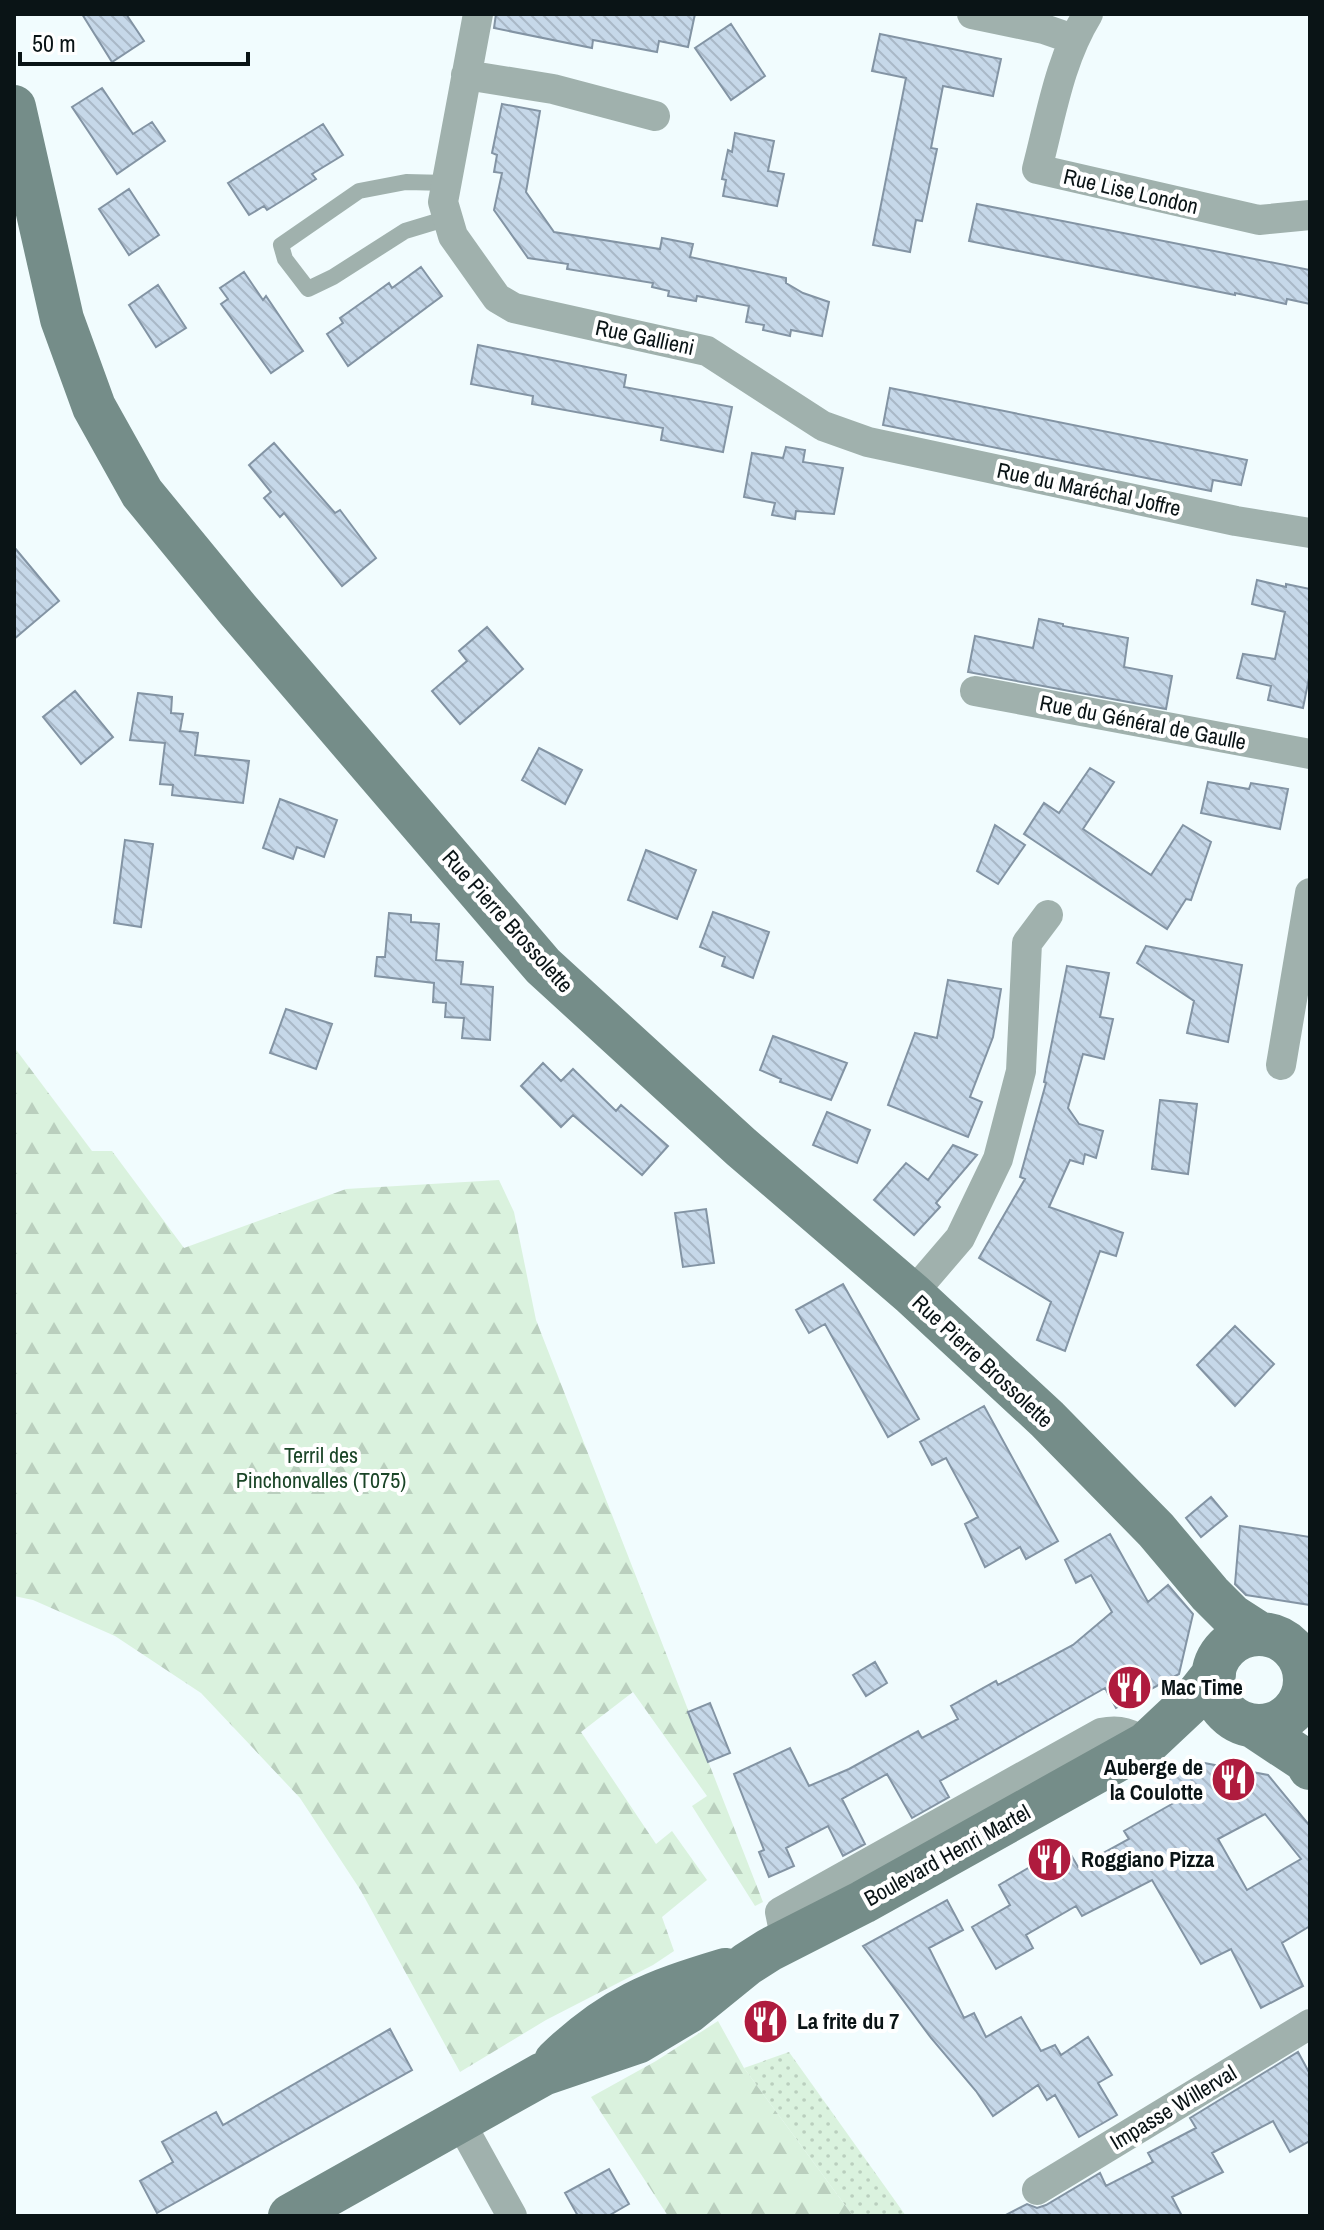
<svg xmlns="http://www.w3.org/2000/svg" width="1324" height="2230" font-family="'Archivo Narrow',sans-serif">
  <style>
    .grass { fill: url(#grass-dots) }
    .forest { fill: url(#forest-firs) }
    .building { fill: url(#building-back-hatch); stroke: #8394a4; stroke-width: 2; fill-rule: evenodd }
    .lines { fill: none; stroke-linecap: round; stroke-linejoin: round }
    .lane { stroke: #a0b1ad; stroke-width: 16 }
    .street { stroke: #a0b1ad; stroke-width: 30 }
    .secondary { stroke: #758d89; stroke-width: 44 }
    .labels { text-anchor: middle; stroke-width: 8; stroke-linejoin: round; paint-order: stroke }
    .street-label { font-size: 22px; fill: #0a1416; stroke: #fff }
    .park-label { font-size: 22px; fill: #1a4527; stroke: #fff }
    .poi-label { font-size: 22px; font-weight: bold; fill: #0a1416; stroke: #fff; text-anchor: start }
  </style>
  <defs>
    <pattern id="grass-dots" width="8" height="8" patternUnits="userSpaceOnUse" patternTransform="scale(2)"><rect width="8" height="8" fill="#daf2de"/><path d="M2 2h.1M6 6h.1" fill="none" stroke="#bacfbe" stroke-width="1.8" stroke-linecap="round"/></pattern>
    <pattern id="forest-firs" width="22" height="20" patternUnits="userSpaceOnUse" patternTransform="scale(2)"><rect width="22" height="20" fill="#daf2de"/><path d="M5 1l3.5 6h-7zM16 11l3.5 6h-7z" fill="#bacfbe"/></pattern>
    <pattern id="building-back-hatch" width="6" height="6" patternUnits="userSpaceOnUse" patternTransform="scale(2)"><rect width="6" height="6" fill="#c6d8e9"/><path d="M-1 5l2 2M0 0l6 6M5-1l2 2" fill="none" stroke="#a9b8c7"/></pattern>
  </defs>
  <rect width="100%" height="100%" fill="#f1fcfe"/>
  <path class="grass" d="M789,2052L906,2216H853L744,2068Z"/>
  <path class="forest" d="M14,1047L92,1151H112L184,1248L346,1189L499,1180L514,1212L536,1320L763,1902L755,1906L692,1806L707,1796L633,1692L581,1732L656,1844L672,1831L707,1880L662,1917L674,1951L653,1965L546,2020L460,2072L361,1891L300,1798L201,1693L115,1636L33,1600L14,1596Z
    M718,2021L744,2068L853,2216H668L591,2097L656,2061Z"/>
  <path class="building" d="M82,14H126L144,41L112,62Z
    M496,14H695L688,47L659,41L657,52L593,40L592,48L494,28Z
    M731,24L765,76L731,100L695,48Z
    M880,34L1001,59L993,96L943,86L931,148L937,149L922,221L916,220L910,252L873,245L906,78L872,71Z
    M102,88L133,134L152,122L165,141L117,174L72,107Z
    M502,104L540,111L526,192L554,232L660,249L662,238L693,244L690,257L786,278V283L803,293L829,302L822,336L791,330L790,336L763,330L764,325L746,322L749,306L697,296L696,301L668,296L669,291L652,287L653,283L567,269L568,264L528,258L494,210L502,173L494,172L497,155L492,153Z
    M323,124L343,155L312,174L316,179L288,197L267,210L264,206L249,215L228,183Z
    M735,133L774,141L768,171L784,174L777,206L723,196L726,180L722,179L728,150L732,152Z
    M129,189L159,235L129,255L99,209Z
    M977,204L1310,270V304L1287,299L1286,304L1235,293V295L969,241Z
    M421,267L442,296L348,366L327,334L343,323L340,318L371,296L389,283L392,288Z
    M244,272L263,300L266,296L303,351L271,373L221,304L228,299L220,288Z
    M158,285L186,328L156,347L129,305Z
    M478,345L626,375L624,387L732,407L723,452L661,440L663,428L532,404L533,396L471,384Z
    M890,388L1247,460L1241,485L1213,480L1211,491L883,425Z
    M274,443L335,513L340,510L376,558L342,586L284,513L280,517L264,498L271,492L249,465Z
    M786,447L805,450L803,462L843,468L834,514L796,511L795,519L772,515L775,503L744,497L752,453L783,458Z
    M14,547L59,601L14,639Z
    M1257,580L1286,587V584L1310,589V673L1303,708L1268,700L1271,686L1237,678L1243,654L1275,659L1285,612L1252,604Z
    M1039,619L1063,624V626L1128,638L1124,667L1172,676L1166,709L968,672L975,636L1033,648Z
    M487,627L523,669L460,724L432,691L467,661L459,651Z
    M75,691L113,737L81,764L43,717Z
    M138,693L172,697L171,713L183,714L180,731L198,733L195,755L249,761L243,803L172,795L173,785L160,784L165,743L130,740Z
    M539,748L582,770L565,804L522,780Z
    M1090,768L1114,782L1083,829L1151,875L1183,825L1211,842L1191,900L1186,899L1167,929L1024,834L1044,803L1059,813Z
    M1208,782L1249,789L1251,783L1288,789L1280,829L1201,813Z
    M280,799L337,820L324,857L297,847L293,859L263,848Z
    M995,825L1025,845L998,884L977,871Z
    M125,840L153,844L141,927L114,923Z
    M646,850L696,870L677,919L628,900Z
    M713,912L769,932L753,978L722,966L725,957L700,947Z
    M389,913L411,915V922L439,924L436,960L463,962L461,984L493,987L490,1040L462,1038L464,1018L445,1017L446,1003L433,1002L434,983L375,976L377,957H385Z
    M1146,946L1242,965L1228,1042L1187,1033L1194,1001L1137,963Z
    M1067,966L1109,973L1100,1017L1113,1019L1104,1059L1083,1054L1068,1108L1079,1124L1103,1131L1096,1158L1085,1154L1083,1164L1070,1160L1049,1207L1123,1233L1116,1256L1100,1251L1065,1351L1037,1340L1051,1302L979,1258L1025,1179L1020,1177L1046,1083L1044,1082Z
    M948,980L1001,989L993,1037L970,1097L982,1102L968,1137L888,1105L915,1033L937,1038Z
    M286,1009L332,1024L316,1069L270,1053Z
    M773,1036L847,1063L831,1100L780,1082L781,1079L760,1070Z
    M543,1063L561,1081L573,1069L616,1111L621,1105L668,1146L642,1175L573,1115L561,1127L521,1086Z
    M1160,1100L1197,1104L1188,1174L1152,1169Z
    M827,1112L870,1130L857,1163L813,1145Z
    M953,1145L977,1155L936,1203L940,1207L914,1235L874,1200L906,1163L928,1180Z
    M706,1209L714,1263L683,1267L675,1213Z
    M843,1284L919,1419L888,1437L825,1324L809,1333L796,1310Z
    M1235,1326L1274,1364L1235,1406L1197,1365Z
    M984,1406L1058,1541L1026,1559L1020,1547L985,1567L965,1524L978,1517L946,1458L932,1465L920,1442Z
    M1211,1497L1227,1516L1201,1537L1186,1518Z
    M1240,1526L1310,1537V1605L1246,1595L1235,1584Z
    M1110,1534L1148,1602L1168,1585L1193,1614L1179,1674L1116,1708L1105,1688L940,1781L949,1797L912,1818L887,1774L842,1799L865,1844L843,1856L828,1826L786,1848L794,1866L769,1877L759,1852L764,1850L734,1774L790,1748L809,1786L849,1769L918,1731L922,1738L958,1719L951,1706L996,1681L998,1685L1073,1645L1112,1612L1091,1575L1076,1583L1065,1560Z
    M875,1662L887,1683L866,1696L853,1675Z
    M710,1703L730,1753L708,1762L688,1712Z
    M1199,1762L1268,1775L1310,1826V1926L1282,1943L1303,1986L1261,2008L1231,1949L1201,1964L1152,1880L1082,1916L1076,1906L1026,1935L1033,1948L996,1969L972,1927L1010,1905L999,1885L1066,1846L1078,1867L1129,1839L1124,1831L1179,1800L1167,1780ZM1265,1814L1301,1859L1247,1890L1218,1839Z
    M947,1900L963,1930L929,1948L964,2018L974,2013L986,2037L1021,2017L1041,2051L1055,2045L1061,2055L1088,2037L1112,2075L1098,2083L1117,2115L1079,2137L1055,2095L1047,2100L1038,2085L993,2116L976,2091L931,2038L863,1946Z
    M390,2029L412,2070L157,2213L140,2181L173,2162L162,2142L216,2112L223,2125Z
    M1298,2052L1310,2074V2141L1290,2152L1273,2121L1212,2153L1223,2172L1172,2197L1182,2216H1004L1027,2204L1037,2208L1046,2205L1100,2173L1106,2186L1153,2162L1148,2153L1196,2128L1190,2118Z
    M609,2169L629,2204L608,2216H578L565,2193Z"/>
  <g class="lines">
    <path class="lane" d="M447,183L406,182L359,191L281,245L285,259L308,289L333,277L405,231L448,218"/>
    <path class="street" d="M478,14L443,202L453,236L497,298L514,308L707,351L823,426L868,442L1236,521L1310,533
      M972,14L1044,29L1073,39
      M1088,14C1059,61 1051,116 1037,169L1259,220L1310,215
      M466,75L553,89L655,116
      M975,691L1310,754
      M1281,1065L1310,893
      M912,1294L960,1238L998,1159L1021,1071L1027,943L1048,915
      M786,1941L780,1912L1101,1733C1120,1729 1131,1733 1146,1744
      M460,2122L512,2216
      M1037,2190L1310,2024"/>
    <path class="secondary" d="M14,107L62,319L94,407L142,493L238,610L543,966L741,1147L912,1294L1047,1419L1156,1530L1210,1594L1232,1616L1260,1634
      M1213 1680a46 46 0 1 1 92 0a46 46 0 1 1-92 0Z
      M1253,1726L1306,1761L1310,1768
      M556,2061C612,2007 652,1992 725,1970
      M290,2216L543,2074L637,2042L689,2011L747,1964L769,1950L863,1902L1146,1744L1195,1698L1214,1674"/>
  </g>
  <defs>
    <symbol id="restaurant-disc" viewBox="-11 -11 22 22"><circle r="9.5" fill="#af1b3e" stroke="#fff"/><path d="M-5-6h1v4h1v-4h1v4h1v-4h1v5L-1.5 .5V6h-2V.5L-5-1ZM5-6V6H3V1.5H1.5Q1.5-4 5-6Z" fill="#fff"/></symbol>
  </defs>
  <g fill-rule="evenodd">
    <use href="#restaurant-disc" x="1104" y="1662" width="51" height="51"/>
    <use href="#restaurant-disc" x="1208" y="1754" width="51" height="51"/>
    <use href="#restaurant-disc" x="1024" y="1834" width="51" height="51"/>
    <use href="#restaurant-disc" x="740" y="1996" width="51" height="51"/>
  </g>
  <g class="labels">
    <g class="street-label">
      <text transform="translate(1131 191) rotate(13)" y="8">Rue Lise London</text>
      <text transform="translate(645 337) rotate(12)" y="8">Rue Gallieni</text>
      <text transform="translate(1089 489) rotate(12)" y="8">Rue du Maréchal Joffre</text>
      <text transform="translate(1143 722) rotate(11)" y="8">Rue du Général de Gaulle</text>
      <text transform="translate(508 921) rotate(48)" y="8">Rue Pierre Brossolette</text>
      <text transform="translate(983 1361) rotate(43)" y="8">Rue Pierre Brossolette</text>
      <text transform="translate(947 1855) rotate(-29)" y="8">Boulevard Henri Martel</text>
      <text transform="translate(1173 2107) rotate(-31)" y="8">Impasse Willerval</text>
    </g>
    <g class="park-label">
      <text x="321" y="1463">Terril des<tspan x="321" dy="25">Pinchonvalles (T075)</tspan></text>
    </g>
    <g class="poi-label">
      <text x="1161" y="1695">Mac Time</text>
      <text x="1203" y="1775" text-anchor="end">Auberge de<tspan x="1203" dy="25">la Coulotte</tspan></text>
      <text x="1081" y="1867">Roggiano Pizza</text>
      <text x="797" y="2029">La frite du 7</text>
    </g>
  </g>
  <rect width="1324" height="2230" fill="none" stroke="#0a1416" stroke-width="32"/>
  <path d="M20 52v12h228v-12" fill="none" stroke="#0a1416" stroke-width="4"/>
  <text x="32" y="52" font-size="24" fill="#0a1416" stroke="#ffffff" stroke-width="6" paint-order="stroke">50 m</text>
</svg>
